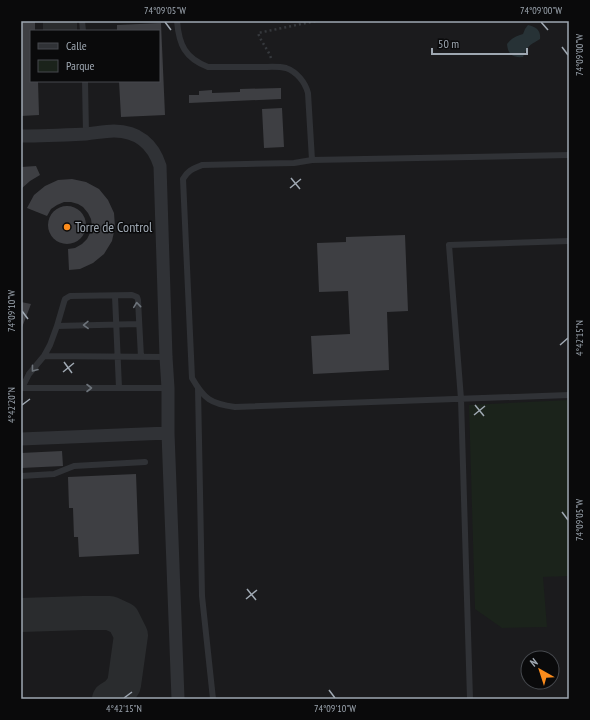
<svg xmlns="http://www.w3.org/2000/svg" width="590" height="720" font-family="'PT Sans Narrow',sans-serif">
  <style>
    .built { fill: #1b1b1d; fill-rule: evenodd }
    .green { fill: #1b231b }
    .water { fill: #273236 }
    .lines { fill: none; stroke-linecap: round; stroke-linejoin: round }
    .taxiway { stroke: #2a2c2e; stroke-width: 34 }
    .building { fill: #3e3f43 }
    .path { stroke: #36393d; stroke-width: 2.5; stroke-dasharray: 2 3; stroke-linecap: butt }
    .service { stroke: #303236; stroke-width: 6 }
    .minor { stroke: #303236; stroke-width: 13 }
    .oneway { stroke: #6d737a }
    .ticks { fill: none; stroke: #9fa8b2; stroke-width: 1.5 }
    .poi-dot { fill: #fc8c1c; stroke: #0a0a0b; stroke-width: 1.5 }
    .labels { text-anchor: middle; stroke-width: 3; stroke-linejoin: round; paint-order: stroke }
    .poi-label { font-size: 14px; fill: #9fa8b2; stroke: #0a0a0b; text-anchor: start }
    .neatline { fill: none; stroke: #9fa8b2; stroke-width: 1.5 }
    .ticks-label { font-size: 10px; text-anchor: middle; fill: #9fa8b2 }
  </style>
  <rect width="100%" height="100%" fill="#0f0f10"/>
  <path class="built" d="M21,21H569V699H21ZM31,31H159V81H31ZM528,658H552V682H528Z"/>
  <path class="green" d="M569,400V576L543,577L547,627L502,628L475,609L469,405Z"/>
  <path class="water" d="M528,25C537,27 541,31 540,39C529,46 528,45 523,57C512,58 508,54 507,44C512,38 516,36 523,34L525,29Z"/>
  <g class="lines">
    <path class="taxiway" d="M60,21V31
      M21,615L84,613H110L123,619L131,635L124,685L117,694L109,699"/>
  </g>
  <path class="building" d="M21,21H35V31H31V81H38L39,115L21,116Z
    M161,23L165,115L121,117L119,81H159V31H117V25Z
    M281,88V99L189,103V95H199V91L212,90V93L240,92V89Z
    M282,108L284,147L264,148L262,109Z
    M36,166L40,175L30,181L21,189V167Z
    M72,179L86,182L99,189L108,200L114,213L115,227L112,241L104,254L93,263L80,269L69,270L68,249L75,248L82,244L87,239L90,233L92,226L91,219L88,213L83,207L78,204L71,202H64L57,205L51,209L47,216L27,208L34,195L45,186L58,180Z
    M48 225a19 19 0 1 1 38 0a19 19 0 1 1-38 0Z
    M405,235L408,311L387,312L389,370L313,374L311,336L350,334L348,291L319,292L317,243L346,242V237Z
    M21,302L31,304L21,330Z
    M62,451L63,466L21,468V453Z
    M136,474L139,554L79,557L78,537H74L73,508H69L68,477Z"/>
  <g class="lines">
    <path class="path" d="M271,58C268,49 261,42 258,33L316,21"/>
    <path class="service" d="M82,21L83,31
      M177,21C179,45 185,58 208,67C226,67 243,67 261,67C269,67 278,66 286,68C297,72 305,82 308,93L312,160
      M85,81L86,134
      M569,155L312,160L294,163L202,165C193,169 188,170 183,179L192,378C204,399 211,404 235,407L569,395
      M115,296L119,388
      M57,326L139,324
      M44,356L166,357
      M21,388H168
      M22,388L29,374L44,356L50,345L57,326L64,302L65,299L70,296L132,295L137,297L138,300L141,357
      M198,388L202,596L213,699
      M21,476L54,474L74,466L145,462
      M470,699L461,399L449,245L569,241"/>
    <path class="minor" d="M21,136C43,136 65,135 86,134C96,133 105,131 114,131C138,131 153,144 160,166L166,357L168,388V433L178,699
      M21,439L168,433"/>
  </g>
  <defs><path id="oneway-chevron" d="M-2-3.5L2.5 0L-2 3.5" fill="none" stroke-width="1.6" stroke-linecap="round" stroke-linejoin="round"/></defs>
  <g class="oneway">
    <use href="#oneway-chevron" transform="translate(137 305) rotate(-96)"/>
    <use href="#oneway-chevron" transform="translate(86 325) rotate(179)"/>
    <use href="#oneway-chevron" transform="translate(34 369) rotate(128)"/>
    <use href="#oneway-chevron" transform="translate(89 388)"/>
  </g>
  <path class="ticks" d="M165,22L171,30M541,22L548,30M562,47L568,55M291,178L300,189M290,188L301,179M22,311L28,319M560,345L568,338M64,362L72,373M63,372L74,363M22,405L30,399M475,405L484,416M474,415L485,406M562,512L568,520M247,589L256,600M246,599L257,590M329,690L335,698M124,698L132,692"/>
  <circle class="poi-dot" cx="67" cy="227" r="4"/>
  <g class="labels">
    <g class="poi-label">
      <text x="75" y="232">Torre de Control</text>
    </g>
  </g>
  <rect width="590" height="720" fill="none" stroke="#0a0a0b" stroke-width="44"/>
  <rect x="30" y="30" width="130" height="52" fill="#0a0a0b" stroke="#46494e"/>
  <rect x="38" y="43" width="20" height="6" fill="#303236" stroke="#46494e"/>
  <text x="66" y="50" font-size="12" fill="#9fa8b2">Calle</text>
  <rect x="38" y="60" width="20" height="12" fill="#1b231b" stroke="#46494e"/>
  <text x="66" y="70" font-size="12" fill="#9fa8b2">Parque</text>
  <g transform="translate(540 670) rotate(321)"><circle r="19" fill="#0a0a0b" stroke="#46494e"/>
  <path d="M0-3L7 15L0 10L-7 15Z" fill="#fc8c1c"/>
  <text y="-6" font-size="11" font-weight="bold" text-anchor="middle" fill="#9fa8b2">N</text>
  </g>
  <path d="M432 48v6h95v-6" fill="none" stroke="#9fa8b2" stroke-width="2"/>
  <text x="438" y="48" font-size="12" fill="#9fa8b2" stroke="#0a0a0b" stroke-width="3" paint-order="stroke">50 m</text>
  <rect x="22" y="22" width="546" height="676" class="neatline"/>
  <g class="ticks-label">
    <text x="165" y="14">74°09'05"W</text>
    <text x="541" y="14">74°09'00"W</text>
    <text transform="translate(579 55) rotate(-90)" y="4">74°09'00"W</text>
    <text transform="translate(11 311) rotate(-90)" y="4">74°09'10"W</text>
    <text transform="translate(579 338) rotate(-90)" y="4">4°42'15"N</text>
    <text transform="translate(11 405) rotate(-90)" y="4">4°42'20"N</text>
    <text transform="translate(579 520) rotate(-90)" y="4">74°09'05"W</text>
    <text x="124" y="712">4°42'15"N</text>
    <text x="335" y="712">74°09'10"W</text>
  </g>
</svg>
